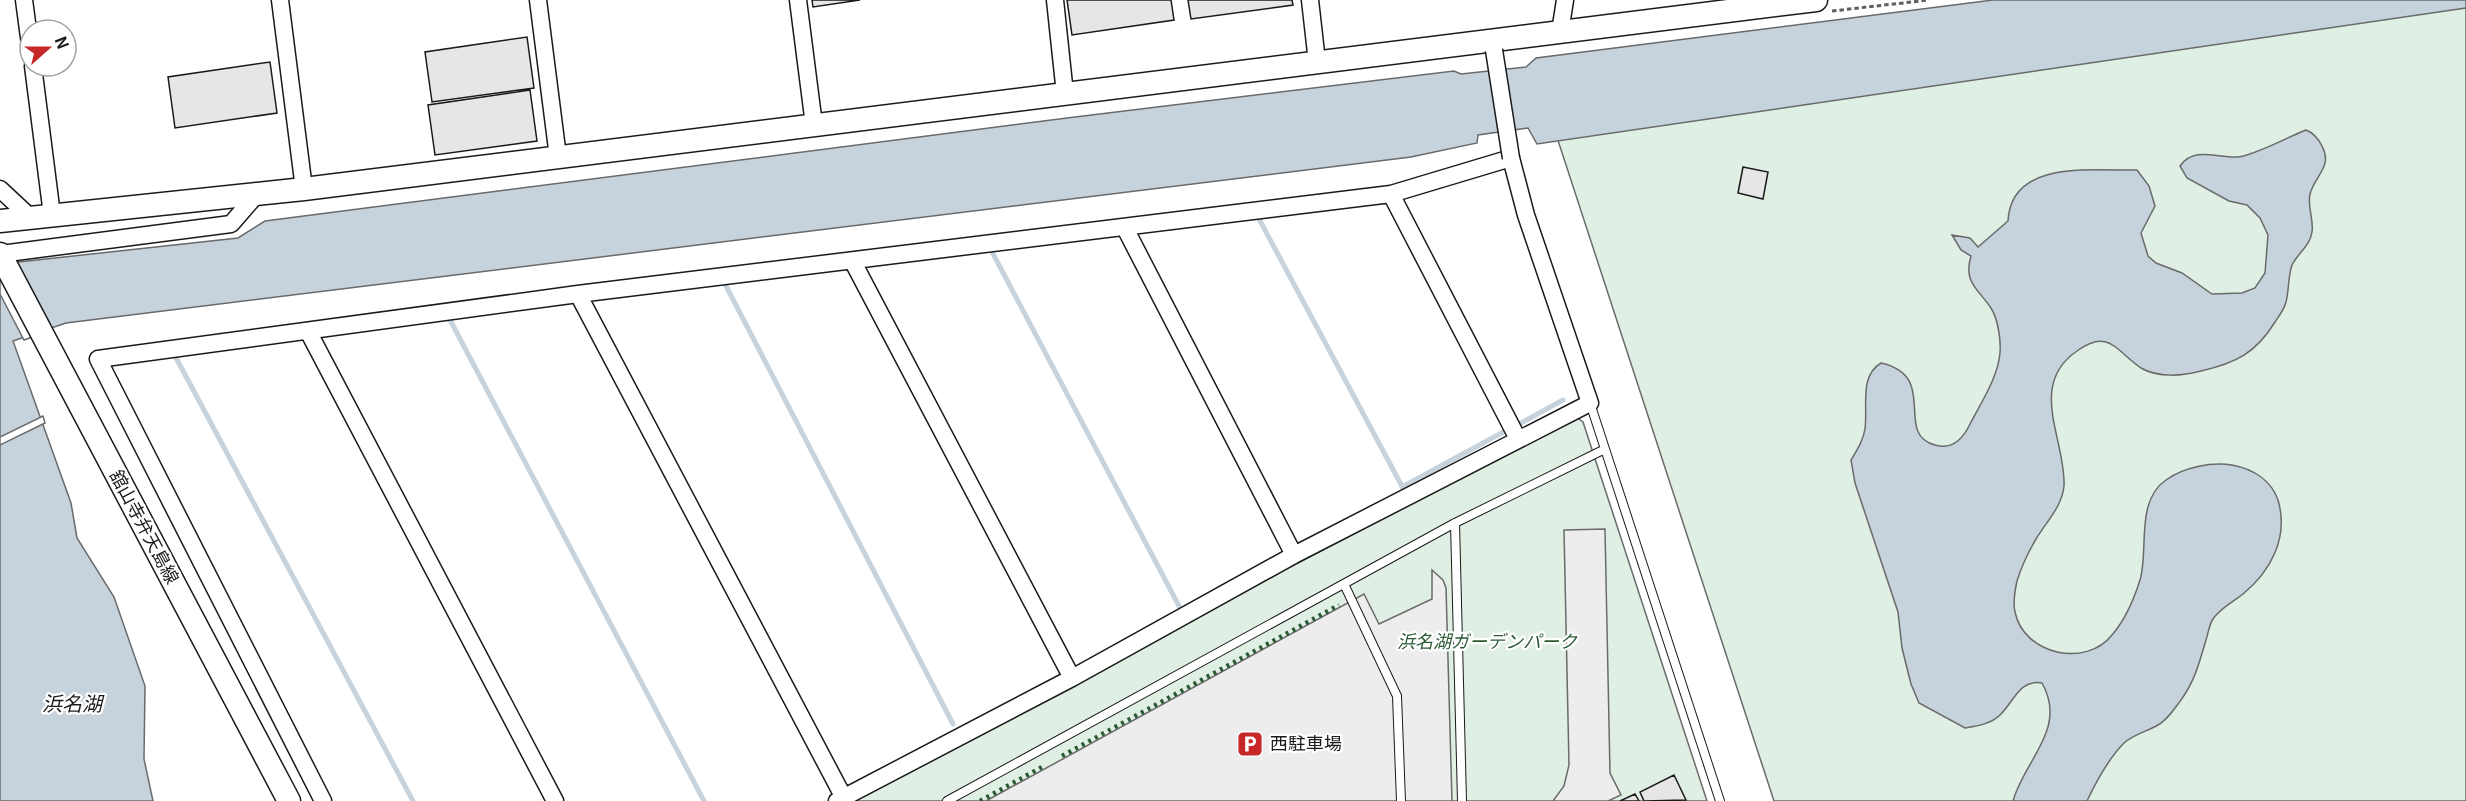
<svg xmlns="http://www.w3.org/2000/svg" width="2466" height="801" font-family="Georgia,'Noto Sans JP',serif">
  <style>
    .green { fill: #e0efe3; stroke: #6a6a6a; stroke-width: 1.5 }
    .parking { fill: #ededed; stroke: #6a6a6a; stroke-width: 1.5 }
    .water { fill: #c6d2dc; stroke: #6a6a6a; stroke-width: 1.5 }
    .pier { fill: #fff; stroke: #6a6a6a; stroke-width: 1.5 }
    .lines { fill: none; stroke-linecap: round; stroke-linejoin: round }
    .stream { stroke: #c6d2dc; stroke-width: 5 }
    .building { fill: #e6e6e6; stroke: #1a1a1a; stroke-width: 1.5 }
    .lane-casing { stroke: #1a1a1a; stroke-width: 10 }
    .street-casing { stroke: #1a1a1a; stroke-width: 19 }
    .secondary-casing { stroke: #1a1a1a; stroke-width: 25 }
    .path { stroke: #5f5f5f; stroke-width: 3; stroke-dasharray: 4.5 3; stroke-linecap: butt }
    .lane { stroke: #fff; stroke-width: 8 }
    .street { stroke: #fff; stroke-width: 16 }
    .secondary { stroke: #fff; stroke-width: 22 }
    .street-bridge-casing { stroke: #1a1a1a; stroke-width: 19; stroke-linecap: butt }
    .street-bridge { stroke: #fff; stroke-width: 16 }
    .hedge { stroke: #2b5a34; stroke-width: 4.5; stroke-dasharray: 3 4.5; stroke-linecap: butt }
    .labels { text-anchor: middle; stroke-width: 4.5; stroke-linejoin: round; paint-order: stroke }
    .street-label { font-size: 18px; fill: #1a1a1a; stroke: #fff }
    .park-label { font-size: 18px; font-style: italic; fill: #2b5a34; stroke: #fff }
    .poi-label { font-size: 18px; fill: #1a1a1a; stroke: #fff; text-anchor: start }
    .water-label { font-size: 20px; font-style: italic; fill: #1a1a1a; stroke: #fff }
  </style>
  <rect width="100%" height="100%" fill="#fff"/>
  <path class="green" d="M2466,0V801H1774L1550,116Z
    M1576,417L1583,422L1707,801H845Z"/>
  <path class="parking" d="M1605,529L1610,773L1621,795L1608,801H1553L1564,786L1569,765L1564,530Z
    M1432,570L1443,580L1446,588L1452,801H986L1364,594L1379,624L1432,599Z"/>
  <path class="water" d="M1993,0H2466V8L1537,144L1528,128L1478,135L1477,143L1411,157L66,323L13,341L71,503L77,538L114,597L145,686L144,759L153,801H0V264L238,238L265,221L1075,117L1454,71L1461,74L1526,67L1536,58Z
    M2306,130C2314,133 2318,138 2322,146C2333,167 2315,175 2310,194C2307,207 2314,219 2312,232C2310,246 2298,253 2292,265C2288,276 2289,291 2286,302C2284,310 2279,316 2275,322C2256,353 2236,363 2201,371C2183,376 2158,378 2141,368C2116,351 2109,328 2077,351C2027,385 2066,440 2064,486C2062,507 2046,522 2036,539C2029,551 2021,568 2017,581C2015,590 2013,603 2015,612C2024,655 2086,668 2112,635C2125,620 2134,599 2140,580C2149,550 2135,501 2166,480C2184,467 2211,462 2232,465C2253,469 2271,480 2278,500C2289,537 2271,571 2243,594C2233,602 2220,608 2213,619C2209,625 2208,634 2206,640C2200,660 2195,680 2183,697C2176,707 2168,719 2158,725C2146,732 2134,734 2124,743C2109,758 2096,782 2087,801H2013C2024,760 2068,729 2042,683C2019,679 2014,702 2000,715C1991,724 1977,726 1965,728L1919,703L1911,684L1902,648L1898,612L1855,483L1851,460C1857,450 1863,441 1865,429C1868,406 1859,376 1881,363C1940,376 1893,434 1935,445C1952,450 1963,439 1970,424C1981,403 1998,377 2000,353C2001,340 1998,319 1991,308C1978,289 1963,282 1971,256L1961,250L1952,235L1970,238L1978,247L2008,221C2011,159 2093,171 2137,170L2149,186L2155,206L2141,233L2148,256L2156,263L2182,273L2212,294L2242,293L2255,288L2265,273L2268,235L2260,218L2247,205L2229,201L2187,178L2180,166C2194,146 2217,158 2237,157C2251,157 2290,136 2306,130Z"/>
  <path class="pier" d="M18,259L17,263L52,330L24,340L0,294V261Z
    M43,416L45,423L0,445V437Z"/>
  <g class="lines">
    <path class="stream" d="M1258,217L1404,490
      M990,248L1179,606
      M724,282L953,724
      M449,318L704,801
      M174,354L413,801
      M1521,423L1563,400
      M1402,487L1507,430"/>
  </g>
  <path class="building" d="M812,0H860L813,7Z
    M1067,0H1171L1174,20L1072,35Z
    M1188,0H1292L1293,5L1191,19Z
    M527,37L534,88L432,102L425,52Z
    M270,62L277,113L175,128L168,77Z
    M530,90L537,141L435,155L428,105Z
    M1743,167L1768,172L1763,199L1738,193Z
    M1674,775L1686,800L1644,801L1640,792Z
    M1635,794L1639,801H1620Z"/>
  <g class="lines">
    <defs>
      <path id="lane" d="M1590,403L1720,801
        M1455,523L1462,801
        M1344,584L1397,696L1401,801
        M947,801L1455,523L1605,449"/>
      <path id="street" d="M24,0L30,45
        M280,0L304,189
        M538,0L558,157
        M798,0L814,125
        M1055,0L1065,94
        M1310,0L1317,62
        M1560,32L1565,0
        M33,66L52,215
        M0,189L30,217
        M1391,194L1518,439
        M1125,228L1294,555
        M0,254L231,224L258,193
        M853,262L1072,678
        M578,294L844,798
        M308,331L555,801
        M323,801L98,359L578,294L1391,194L1511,158L1526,215L1590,403L1294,555L1072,678L837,801"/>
      <path id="secondary" d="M0,221L304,189L1816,0
        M0,254L289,801"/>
    </defs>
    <use href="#lane" class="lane-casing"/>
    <use href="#street" class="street-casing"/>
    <use href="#secondary" class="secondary-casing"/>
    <path class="path" d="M1832,11L1929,0"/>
    <use href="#lane" class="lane"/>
    <use href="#street" class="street"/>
    <use href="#secondary" class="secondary"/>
    <defs>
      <path id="street-bridge" d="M1494,50L1511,158"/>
    </defs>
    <use href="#street-bridge" class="street-bridge-casing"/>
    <use href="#street-bridge" class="street-bridge"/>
    <path class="hedge" d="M1062,756L1339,605
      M980,801L1042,767"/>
  </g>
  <defs>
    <symbol id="parking-square" viewBox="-11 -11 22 22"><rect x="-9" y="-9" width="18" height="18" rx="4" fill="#c62828" stroke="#fff"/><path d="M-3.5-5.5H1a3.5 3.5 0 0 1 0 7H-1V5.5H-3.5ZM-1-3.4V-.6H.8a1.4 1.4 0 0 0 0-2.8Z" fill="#fff"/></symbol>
  </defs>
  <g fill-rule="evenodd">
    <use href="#parking-square" x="1235" y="729" width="30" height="30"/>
  </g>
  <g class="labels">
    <g class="street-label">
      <text transform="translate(144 527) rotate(62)" y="6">舘山寺弁天島線</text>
    </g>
    <g class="park-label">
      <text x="1487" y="648">浜名湖ガーデンパーク</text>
    </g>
    <g class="poi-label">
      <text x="1270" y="750">西駐車場</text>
    </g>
    <g class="water-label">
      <text x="72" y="711">浜名湖</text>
    </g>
  </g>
  <g transform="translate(48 48) rotate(69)"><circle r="28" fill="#ffffff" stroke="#a3a3a3" stroke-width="1.5"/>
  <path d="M0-4.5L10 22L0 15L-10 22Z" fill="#c62828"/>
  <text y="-9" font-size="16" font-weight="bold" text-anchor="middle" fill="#1a1a1a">N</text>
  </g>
</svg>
